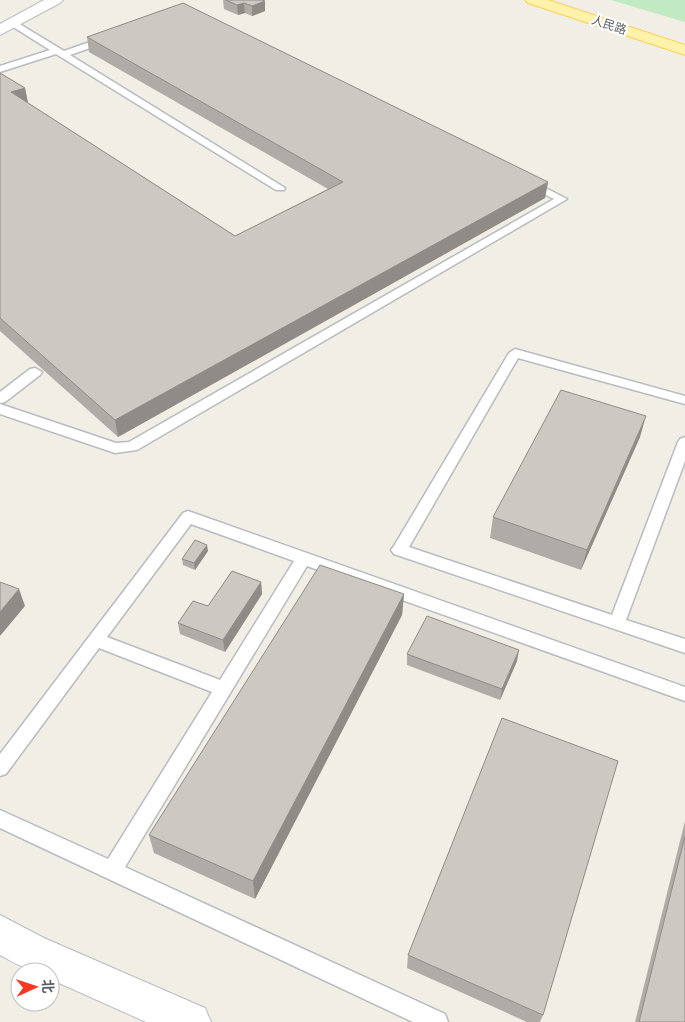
<svg xmlns="http://www.w3.org/2000/svg" width="685" height="1022" font-family="'Alegreya Sans','Noto Sans SC',sans-serif">
  <style>
    .green { fill: #c0eac1 }
    .lines { fill: none; stroke-linecap: round; stroke-linejoin: round }
    .lane-casing { stroke: #b8bbc0; stroke-width: 3 }
    .street-casing { stroke: #b8bbc0; stroke-width: 2 }
    .secondary-casing { stroke: #b9bcc2; stroke-width: 2 }
    .primary-casing { stroke: #fdcf52; stroke-width: 2 }
    .lane { fill: #fff; fill-rule: evenodd }
    .street { fill: #fff; fill-rule: evenodd }
    .secondary { fill: #fff; fill-rule: evenodd }
    .primary { fill: #fff3ac; fill-rule: evenodd }
    .wall { fill: #afaca7 }
    .shaded-wall { fill: #8f8c88 }
    .building { fill: #ccc8c2; stroke: #8f8c88 }
    .labels { text-anchor: middle; stroke-width: 4.5; stroke-linejoin: round; paint-order: stroke }
    .far-street-label { font-size: 12px; fill: #5d6167; stroke: #fff }
  </style>
  <rect width="100%" height="100%" fill="#f0eee5"/>
  <path class="green" d="M611,0H685V22Z"/>
  <g class="lines">
    <defs>
      <path id="lane" d="M13,20L64,51L104,37H110V41L70,55L285,188L284,190H276L56,54L0,72V66L50,50L10,25V21Z
        M528,179L567,199L137,450L115,453L0,414V404L116,443L129,442L554,199L524,184L523,182L524,180Z
        M515,349L685,396V404L518,358L409,547L612,615L678,442L680,439L685,437V461L626,620L685,639V653L394,554L391,550L394,546L509,353Z
        M35,368L42,372L40,375L5,402L0,403V392L30,369Z
        M188,511L685,687V701L307,566L125,867L445,1014L448,1022H413L0,828V810L108,859L212,692L99,648L6,774L0,776V754L183,513ZM191,524L294,561L220,680L107,637Z"/>
      <path id="street" d="M0,915L44,938L205,1008L211,1022H146L50,979V972C29,972 18,965 0,955Z"/>
      <path id="secondary" d="M44,0H63L60,3L0,35V24Z"/>
      <path id="primary" d="M525,0H548L685,45V55L528,3Z"/>
    </defs>
    <use href="#lane" class="lane-casing"/>
    <use href="#street" class="street-casing"/>
    <use href="#secondary" class="secondary-casing"/>
    <use href="#primary" class="primary-casing"/>
    <use href="#lane" class="lane"/>
    <use href="#street" class="street"/>
    <use href="#secondary" class="secondary"/>
    <use href="#primary" class="primary"/>
  </g>
  <path class="wall" d="M223,0H262L265,11L252,16L245,13L238,15L224,9Z
    M87,37L548,182L545,198L118,437L0,331V73L25,88L28,103L235,236L328,189L89,52Z
    M640,437L581,570L490,538L493,517Z
    M208,551L195,570L183,565L182,559Z
    M261,582L262,594L225,652L180,634L178,623L208,606Z
    M404,594L402,615L255,899L154,853L149,835Z
    M407,654L517,661L500,700L407,665Z
    M685,821V1022H635Z
    M408,955L543,1015L540,1022H527L407,968Z"/>
  <path class="shaded-wall" d="M265,1V11L252,16V6Z
    M244,3L245,13L238,15L237,5Z
    M25,88L28,103L11,92Z
    M548,182L545,198L118,437L115,420Z
    M646,416L640,437L581,570L587,550Z
    M207,545L208,551L195,570L194,563Z
    M261,582L262,594L225,652L223,640Z
    M19,589L25,606L0,636V612Z
    M404,594L402,615L255,899L253,881Z
    M519,650L517,661L500,700L502,689Z"/>
  <path class="building" d="M226,0H262L265,1L252,6L244,3L237,5Z
    M183,3L548,182L115,420L0,318V73L25,88L11,92L235,236L343,182L87,37Z
    M561,390L646,416L587,550L493,517Z
    M195,540L207,545L194,563L182,559Z
    M320,565L404,594L253,881L149,835Z
    M232,571L261,582L223,640L178,623L193,601L208,606Z
    M0,582L19,589L0,612Z
    M427,616L519,650L502,689L407,654Z
    M502,718L618,761L543,1015L408,955Z
    M685,836V1022H639Z"/>
  <g class="labels">
    <g class="far-street-label">
      <text transform="translate(609 25) rotate(18)" y="4">人民路</text>
    </g>
  </g>
  <g transform="translate(35 987) rotate(87)"><circle r="24" fill="#ffffff" stroke="#bec0c2"/>
  <path d="M0-4L9 19L0 12L-9 19Z" fill="#f73724"/>
  <text y="-8" font-size="14" font-weight="bold" text-anchor="middle" fill="#5d6167">北</text>
  </g>
</svg>
